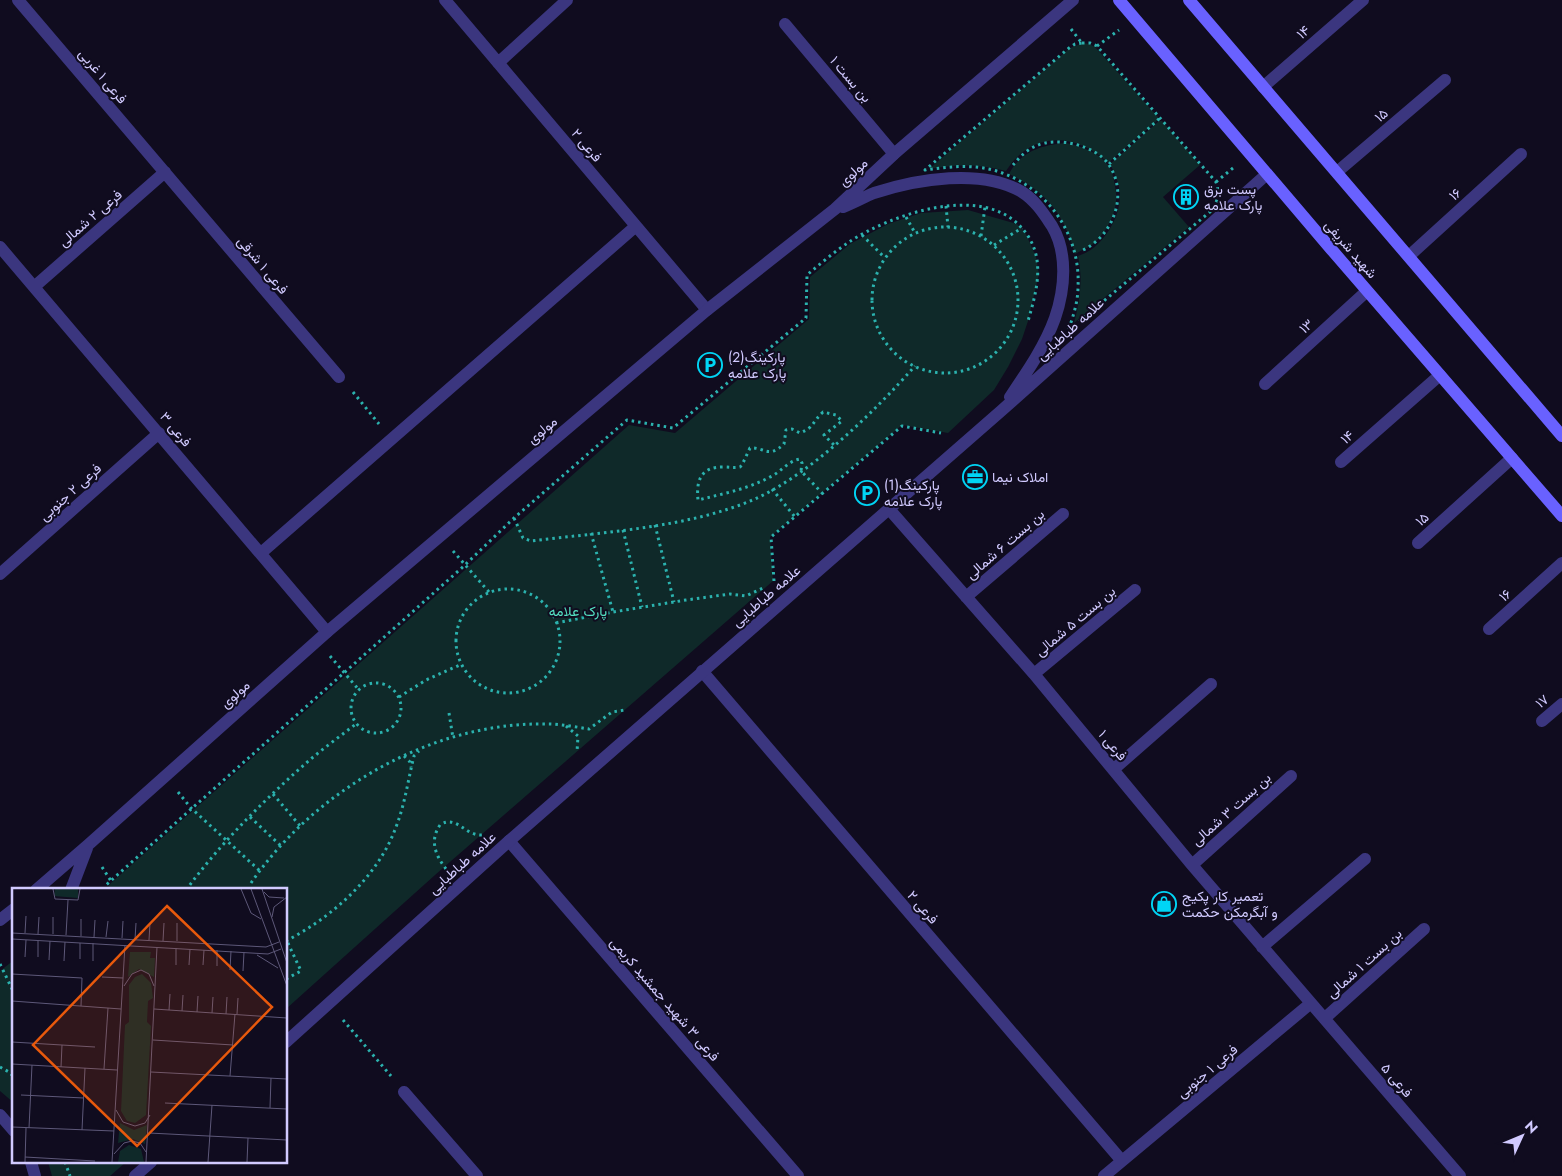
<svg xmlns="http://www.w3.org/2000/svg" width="1562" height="1176" font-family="Jost,Vazirmatn,sans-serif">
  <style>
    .green { fill: #0f2929 }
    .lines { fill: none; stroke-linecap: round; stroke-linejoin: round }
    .path { stroke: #2bb2ae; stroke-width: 3; stroke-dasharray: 2.5 4; stroke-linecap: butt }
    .minor { stroke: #3b367f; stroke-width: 12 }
    .tertiary { stroke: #3b367f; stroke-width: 12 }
    .secondary { stroke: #6961ff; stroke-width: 12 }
    .labels { text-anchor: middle; stroke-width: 4; stroke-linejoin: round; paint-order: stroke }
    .street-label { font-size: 14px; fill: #d1caff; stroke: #100c1f }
    .poi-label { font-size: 14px; fill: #d1caff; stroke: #100c1f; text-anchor: start }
    .park-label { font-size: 14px; fill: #54e0c2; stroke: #100c1f }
    .inset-road { fill: none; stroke: #5d5879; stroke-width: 1 }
    .view { fill: #e8590c; fill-opacity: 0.15; stroke: #e8590c; stroke-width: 2.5 }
    .inset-edge { fill: none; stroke: #d1caff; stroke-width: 2.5 }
  </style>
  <rect width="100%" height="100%" fill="#100c1f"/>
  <path class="green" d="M1083,43L1089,44L1095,47L1158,117V120L1108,163C1076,132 1031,131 1006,171C979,164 956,164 929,169L1070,48Z
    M1159,121H1162L1200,165L1163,197L1189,227L1074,323C1080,301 1083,279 1078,256C1083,254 1088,252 1092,249C1111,235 1125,206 1118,183C1116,176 1113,170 1110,164Z
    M1066,143C1080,146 1098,152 1107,164C1112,169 1114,179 1115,186C1120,207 1109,231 1092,245C1087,248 1080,251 1075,254C1064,214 1046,191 1009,174C1021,151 1042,145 1066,143Z
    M968,210L1017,224L1026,234L1036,257L1039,274L1028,321L1022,339L1008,367L994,390L948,433L902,425L770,537L773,581L435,875L286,1009V890H106L111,883L629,425L675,433L809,319L810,277L850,244L888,224L921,213Z
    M14,960V1103L0,1091V971Z
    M48,1162H126L110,1176H52Z"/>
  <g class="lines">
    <path class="path" d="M1071,29L1081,42
      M1082,43H1090L1097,46L1216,182C1220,194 1218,201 1211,211L1068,331C1073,317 1078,302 1078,287C1081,233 1045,184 993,170C970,164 947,167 925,170L1069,48L1075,44Z
      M1097,46L1119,30
      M1109,164L1160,118
      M1013,165C1019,158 1026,150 1036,146C1056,136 1096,145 1109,165C1129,195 1113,237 1081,251
      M1216,182L1233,168
      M946,206L948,227
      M906,217L915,233
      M872 300a73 73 0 1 1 146 0a73 73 0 1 1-146 0Z
      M862,235L885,258
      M981,236L985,207
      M994,245L1022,228
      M353,392L379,424
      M772,489L795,517
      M823,494L801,471L802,463L800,459C788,461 781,472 770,477C748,489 722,494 698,500C696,480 701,467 723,467C729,467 734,468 740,467L742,465L750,448C765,447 768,459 784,444L786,430L792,429L800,433C815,427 812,422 823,412L836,415L842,421L824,435L834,445
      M514,518L523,538L531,541C603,532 688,528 755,499C812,473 874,412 915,366
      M655,525L674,602
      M623,530L642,607
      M591,533L613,612
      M453,551L489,592
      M774,581L771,537L902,426L941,433
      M456 641a52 52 0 1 1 104 0a52 52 0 1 1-104 0Z
      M556,623L613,612L686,600L730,594L746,596L763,588
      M330,656L359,690
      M351 708a25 25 0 1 1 50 0a25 25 0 1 1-50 0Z
      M399,697L426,680L462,664
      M449,713L453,738
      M566,726L578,736L577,752
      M404,756L410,762L411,767
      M178,792L191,808L260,871
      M273,794L301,827
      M250,817L281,846
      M102,867L111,881
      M446,869C436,856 429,841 440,825C456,814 465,836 482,835
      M251,883C315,790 433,721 548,724C561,724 576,727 589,729L612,712L625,710
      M104,890L106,885L465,565L514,518L627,420L673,428L806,318L807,275C820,264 834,252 849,242C890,215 978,184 1019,225C1047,253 1038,287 1028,321
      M186,890C220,844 262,802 305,764C321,750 339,737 356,724
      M286,941C332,917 378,877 396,827C405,804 408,780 414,756L419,751
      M0,964L14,993
      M286,979L301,971L287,941
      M343,1020L391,1076
      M0,1067L9,1072L14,1077
      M65,1162L70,1176"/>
    <path class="minor" d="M18,0L339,377
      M445,0L707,310
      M785,24L894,154
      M498,63L567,0
      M1263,87L1363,0
      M1337,172L1445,80
      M0,247L327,632
      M1409,256L1521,154
      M34,287L165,172
      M1265,384L1367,291
      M1341,462L1440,375
      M889,509L1034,674L1192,865L1460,1176
      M1418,543L1512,458
      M261,553L636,226
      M0,574L159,433
      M966,597L1063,514
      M1489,629L1562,563
      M702,671L1122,1161
      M1034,674L1135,590
      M1542,721L1562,704
      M1114,769L1211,684
      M509,841L798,1176
      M1192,865L1291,776
      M1262,947L1365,859
      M1325,1018L1424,929
      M404,1092L477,1176
      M1104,1176L1311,1003"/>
    <path class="tertiary" d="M843,207C854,203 864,197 874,193C917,179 982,168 1022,192C1035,200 1044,214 1052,226C1068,253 1065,289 1055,318C1045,346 1027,372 1010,397
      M36,890L88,845L327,632L707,310L835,209L894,154L1073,0
      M71,890L87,848
      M0,920L14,909
      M286,1042L509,841L1001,411L1267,174
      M0,1115L14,1131
      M31,1162L35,1176
      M135,1176L151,1162"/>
    <path class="secondary" d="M1119,0L1331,249L1562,516
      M1189,0L1562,436"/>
  </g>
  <defs>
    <symbol id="building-ring" viewBox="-11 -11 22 22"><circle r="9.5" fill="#100c1f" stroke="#00d5f5" stroke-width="1.5"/><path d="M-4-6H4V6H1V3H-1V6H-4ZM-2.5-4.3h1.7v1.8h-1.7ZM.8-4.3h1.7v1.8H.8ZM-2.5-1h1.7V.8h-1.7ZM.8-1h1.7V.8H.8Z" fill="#00d5f5"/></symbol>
    <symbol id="parking-ring" viewBox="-11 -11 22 22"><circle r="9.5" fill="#100c1f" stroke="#00d5f5" stroke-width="1.5"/><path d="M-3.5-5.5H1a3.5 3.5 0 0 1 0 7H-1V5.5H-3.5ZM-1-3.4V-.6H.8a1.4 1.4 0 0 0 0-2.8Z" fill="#00d5f5"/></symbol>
    <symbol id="office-ring" viewBox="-11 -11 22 22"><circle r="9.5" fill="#100c1f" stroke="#00d5f5" stroke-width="1.5"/><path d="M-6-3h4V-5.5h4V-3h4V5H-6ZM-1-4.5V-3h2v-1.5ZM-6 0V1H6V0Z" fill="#00d5f5"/></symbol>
    <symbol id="shop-ring" viewBox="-11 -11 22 22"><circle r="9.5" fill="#100c1f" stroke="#00d5f5" stroke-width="1.5"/><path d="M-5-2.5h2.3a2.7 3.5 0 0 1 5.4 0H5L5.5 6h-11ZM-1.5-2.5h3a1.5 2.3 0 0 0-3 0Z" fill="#00d5f5"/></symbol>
  </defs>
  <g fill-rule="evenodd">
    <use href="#building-ring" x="1172" y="183" width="28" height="28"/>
    <use href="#parking-ring" x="696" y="351" width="28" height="28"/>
    <use href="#office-ring" x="961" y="463" width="28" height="28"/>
    <use href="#parking-ring" x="853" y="479" width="28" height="28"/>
    <use href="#shop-ring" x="1150" y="890" width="28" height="28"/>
  </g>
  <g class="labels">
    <g class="street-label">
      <text transform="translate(1303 32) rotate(-41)" y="5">۱۴</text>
      <text transform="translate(103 76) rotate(50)" y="5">فرعی ۱ غربی</text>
      <text transform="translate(851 79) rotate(50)" y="5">بن بست ۱</text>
      <text transform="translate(1381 115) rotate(-41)" y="5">۱۵</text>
      <text transform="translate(587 145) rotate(50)" y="5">فرعی ۲</text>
      <text transform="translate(853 172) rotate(-43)" y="5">مولوی</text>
      <text transform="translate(1455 194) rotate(-42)" y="5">۱۶</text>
      <text transform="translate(90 218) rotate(-41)" y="5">فرعی ۲ شمالی</text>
      <text transform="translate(1351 249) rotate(49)" y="5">شهید شریفی</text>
      <text transform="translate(263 265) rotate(50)" y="5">فرعی ۱ شرقی</text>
      <text transform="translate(1306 326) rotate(-42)" y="5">۱۳</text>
      <text transform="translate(1070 329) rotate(-42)" y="5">علامه طباطبایی</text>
      <text transform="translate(176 429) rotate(50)" y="5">فرعی ۳</text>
      <text transform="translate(542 430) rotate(-40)" y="5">مولوی</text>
      <text transform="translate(1347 437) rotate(-41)" y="5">۱۴</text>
      <text transform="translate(70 492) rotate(-42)" y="5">فرعی ۲ جنوبی</text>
      <text transform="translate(1422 519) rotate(-42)" y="5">۱۵</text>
      <text transform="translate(1005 544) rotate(-41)" y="5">بن بست ۶ شمالی</text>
      <text transform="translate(1505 595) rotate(-42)" y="5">۱۶</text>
      <text transform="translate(766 596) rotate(-41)" y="5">علامه طباطبایی</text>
      <text transform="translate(1075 621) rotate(-40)" y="5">بن بست ۵ شمالی</text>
      <text transform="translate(235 694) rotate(-42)" y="5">مولوی</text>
      <text transform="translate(1542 701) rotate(-40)" y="5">۱۷</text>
      <text transform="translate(1113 745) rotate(50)" y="5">فرعی ۱</text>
      <text transform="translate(1231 809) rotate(-42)" y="5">بن بست ۳ شمالی</text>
      <text transform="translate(462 863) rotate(-42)" y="5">علامه طباطبایی</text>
      <text transform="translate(923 907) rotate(49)" y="5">فرعی ۲</text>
      <text transform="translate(1364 963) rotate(-42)" y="5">بن بست ۱ شمالی</text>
      <text transform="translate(665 999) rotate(49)" y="5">فرعی ۳ شهید جمشید کریمی</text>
      <text transform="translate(1207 1071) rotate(-40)" y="5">فرعی ۱ جنوبی</text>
      <text transform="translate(1397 1080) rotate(49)" y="5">فرعی ۵</text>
    </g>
    <g class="poi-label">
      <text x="1204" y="194">پست برق<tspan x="1204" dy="16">پارک علامه</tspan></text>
      <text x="728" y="362">پارکینگ(2)<tspan x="728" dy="16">پارک علامه</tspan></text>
      <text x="992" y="482">املاک نیما</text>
      <text x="884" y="490">پارکینگ(1)<tspan x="884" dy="16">پارک علامه</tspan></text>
      <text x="1182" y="901">تعمیر کار پکیج<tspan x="1182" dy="16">و آبگرمکن حکمت</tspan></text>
    </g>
    <g class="park-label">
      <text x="578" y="616">پارک علامه</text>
    </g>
  </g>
  <g transform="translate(12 888)">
    <rect width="275" height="275" fill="#100c1f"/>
    <path d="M43,1H66V10L42,8ZM118,64H139L138,70H143L142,89L127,81L116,89ZM130,86L139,95L141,110L136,113L135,134L139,138L134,227L123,235L115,233L109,223L113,137L117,134V97L123,89ZM108,235L122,242L135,237L133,256L121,251L106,255ZM117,257L129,261L132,274H106L108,263Z" fill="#0f2929"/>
    <path class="inset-road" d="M41,1L43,11L66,12L68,1M229,1L239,25L249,31M239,1L275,98M250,1L275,75M252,4L257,9L272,10M260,29L262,19L275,9M0,45L254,59L267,54M13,45L14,28M26,46L27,29M41,46V29M54,47L56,12M69,48V31M82,49L83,32M94,49L96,33M110,50L111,33M0,51L256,66L269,61M123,51L124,35M137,52L138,35M151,53L152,35M165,53V35M245,67L266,80M13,69L14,52M26,69V52M68,71V55M37,72L38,53M52,73L53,54M81,73V55M164,77V60M177,77L178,61M191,77L192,62M205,78V62M218,82L219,63M231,83L232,64M0,86L70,90L69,118M90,89L111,90M112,98L120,86L129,82L137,86L142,98M0,113L109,121M142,121L275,130M157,122L158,106M170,123L171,107M185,124L186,108M200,125L201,109M214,126L215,109M225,126L226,110M141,152L221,157M0,154L83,159M0,176L105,182M49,179L50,157M92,181L96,120M139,184L275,191M218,188L223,126M9,207L72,210M153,215L275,221M258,220L259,190M104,222L111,234L123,238L133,235L138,227M0,239L102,243M17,240L20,177M70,242L73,180M137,245L275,252M102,266L112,255L120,253L128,255L134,264M13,269L83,273M13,274L14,240M100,274L113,57M134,274L145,59M196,274L200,217M235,274L236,250"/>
    <path class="view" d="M155,18L260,119L125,258L21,157Z"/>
    <rect width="275" height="275" class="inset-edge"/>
  </g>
  <g transform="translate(1522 1136) rotate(46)" stroke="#100c1f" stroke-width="4" paint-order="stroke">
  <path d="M0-4L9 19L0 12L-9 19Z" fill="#d1caff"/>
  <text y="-8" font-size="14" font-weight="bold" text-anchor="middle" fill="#d1caff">N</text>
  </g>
</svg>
